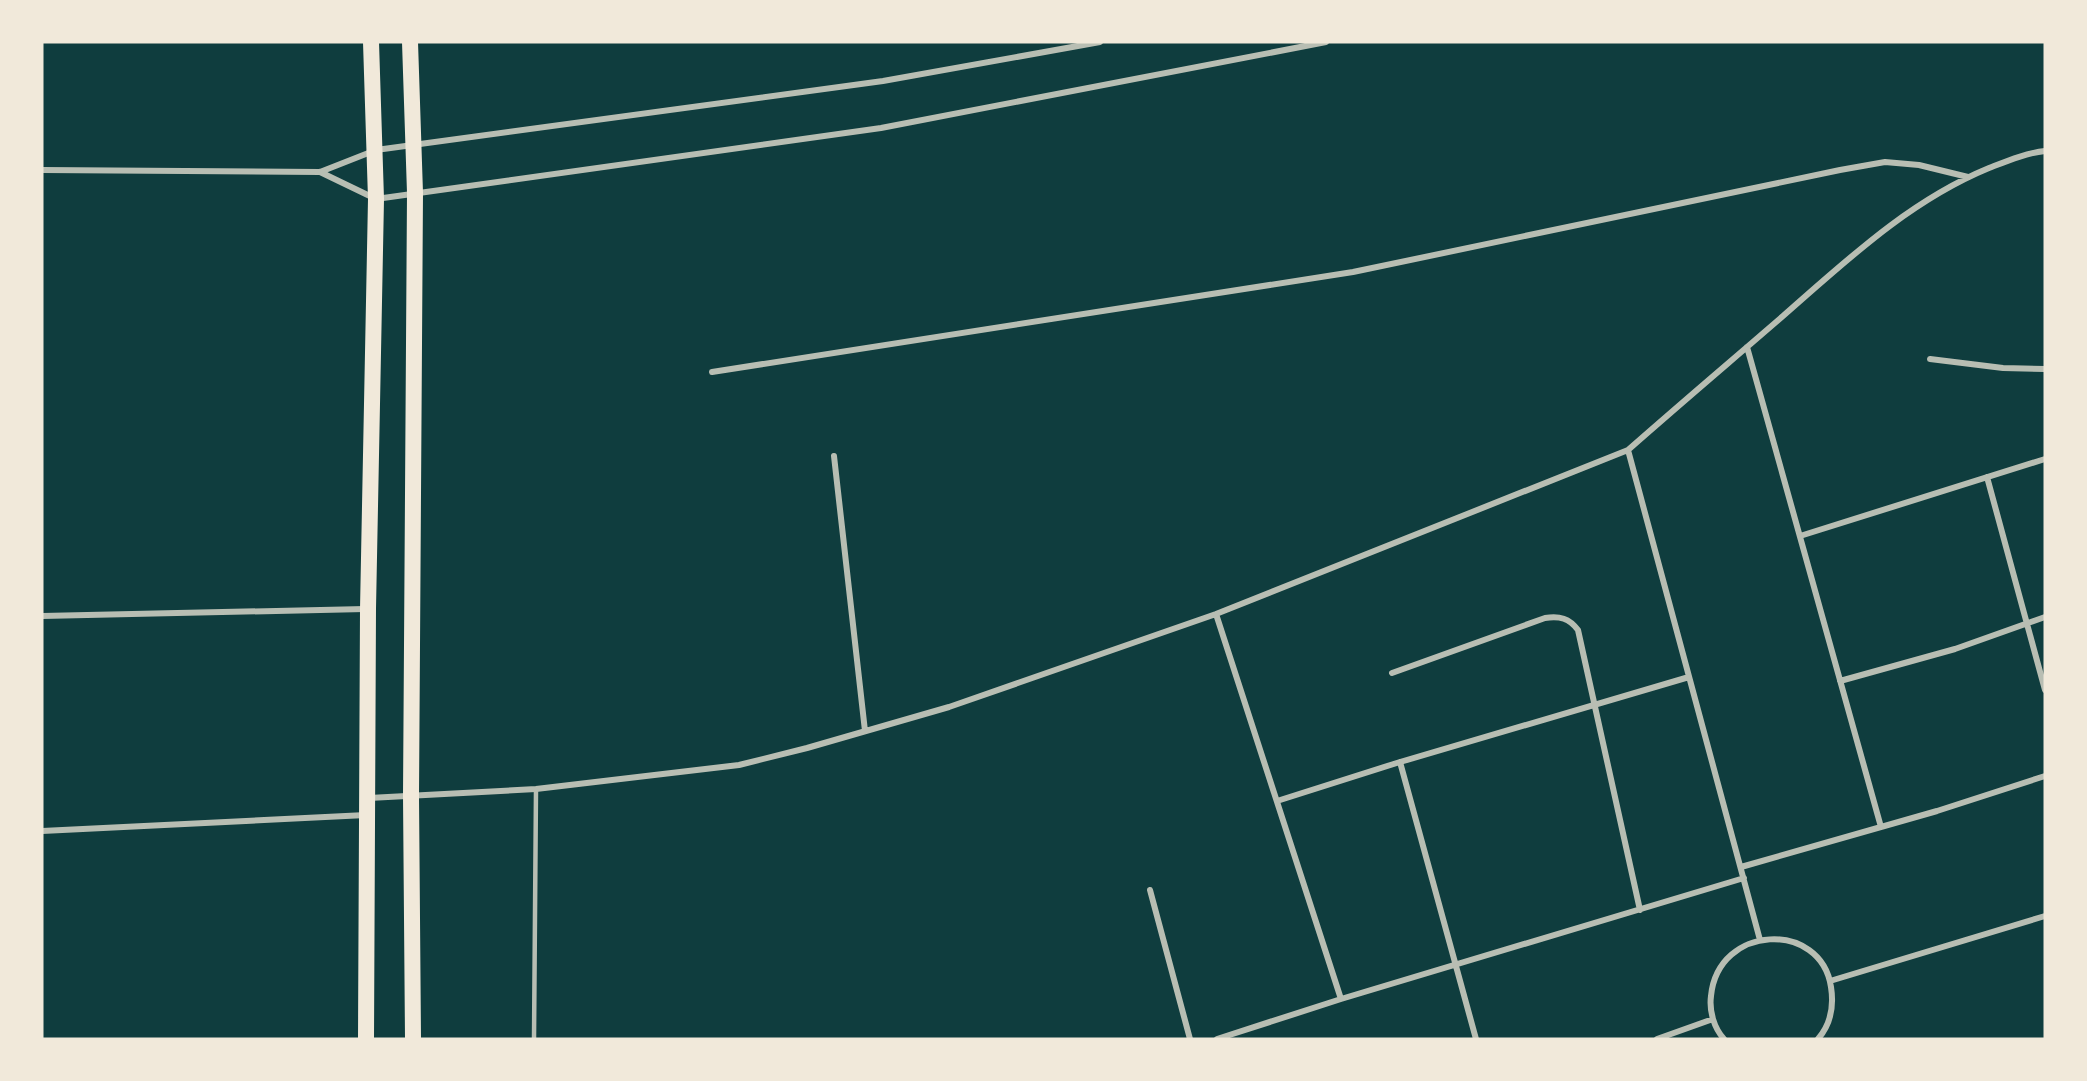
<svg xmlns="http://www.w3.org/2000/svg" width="2087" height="1081" font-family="Arial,sans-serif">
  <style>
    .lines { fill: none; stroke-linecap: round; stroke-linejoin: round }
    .service { stroke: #b8beb3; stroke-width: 4.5 }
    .minor { stroke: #b8beb3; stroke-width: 6 }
    .trunk { stroke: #f1e9da; stroke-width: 16 }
  </style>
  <rect width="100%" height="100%" fill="#0f3d3e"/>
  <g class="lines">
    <path class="service" d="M534,1039L536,789"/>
    <path class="minor" d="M42,170L320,172L376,150L883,81L1100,42
      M320,172L376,199L881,128L1326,42
      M1747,347L1881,827
      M1930,359L2003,368L2045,369
      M712,372L1353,272L1840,170L1885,162L1919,165L1968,177
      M1628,450C1679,405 1731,361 1783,316C1847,260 1909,201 1989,168C2007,161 2026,153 2045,151
      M834,456L865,731
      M1987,477L2045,690
      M1800,536L2045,459
      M1216,614L1341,999
      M42,616L365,609
      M1392,673L1545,618C1560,616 1569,618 1578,630L1640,910
      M1840,681L1955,649L2045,617
      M1400,762L1476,1039
      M369,798L536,789L739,765L807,748L949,707L1216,614L1628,450L1760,940
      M1277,801L1400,762L1689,677
      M42,831L366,815
      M1741,867L1937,811L2045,776
      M1150,890L1190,1039
      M1830,981L2045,916
      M1217,1039L1341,999L1744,878
      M1657,1039L1713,1019
      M1724,1039C1714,1028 1709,1011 1711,996C1718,924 1821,920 1831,987C1834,1006 1831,1024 1818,1039"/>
    <path class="trunk" d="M410,42L415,193L411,796L413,1039
      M366,1039L368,609L376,199L371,42"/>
  </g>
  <rect width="2087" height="1081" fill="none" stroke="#f1e9da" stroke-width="87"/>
</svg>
